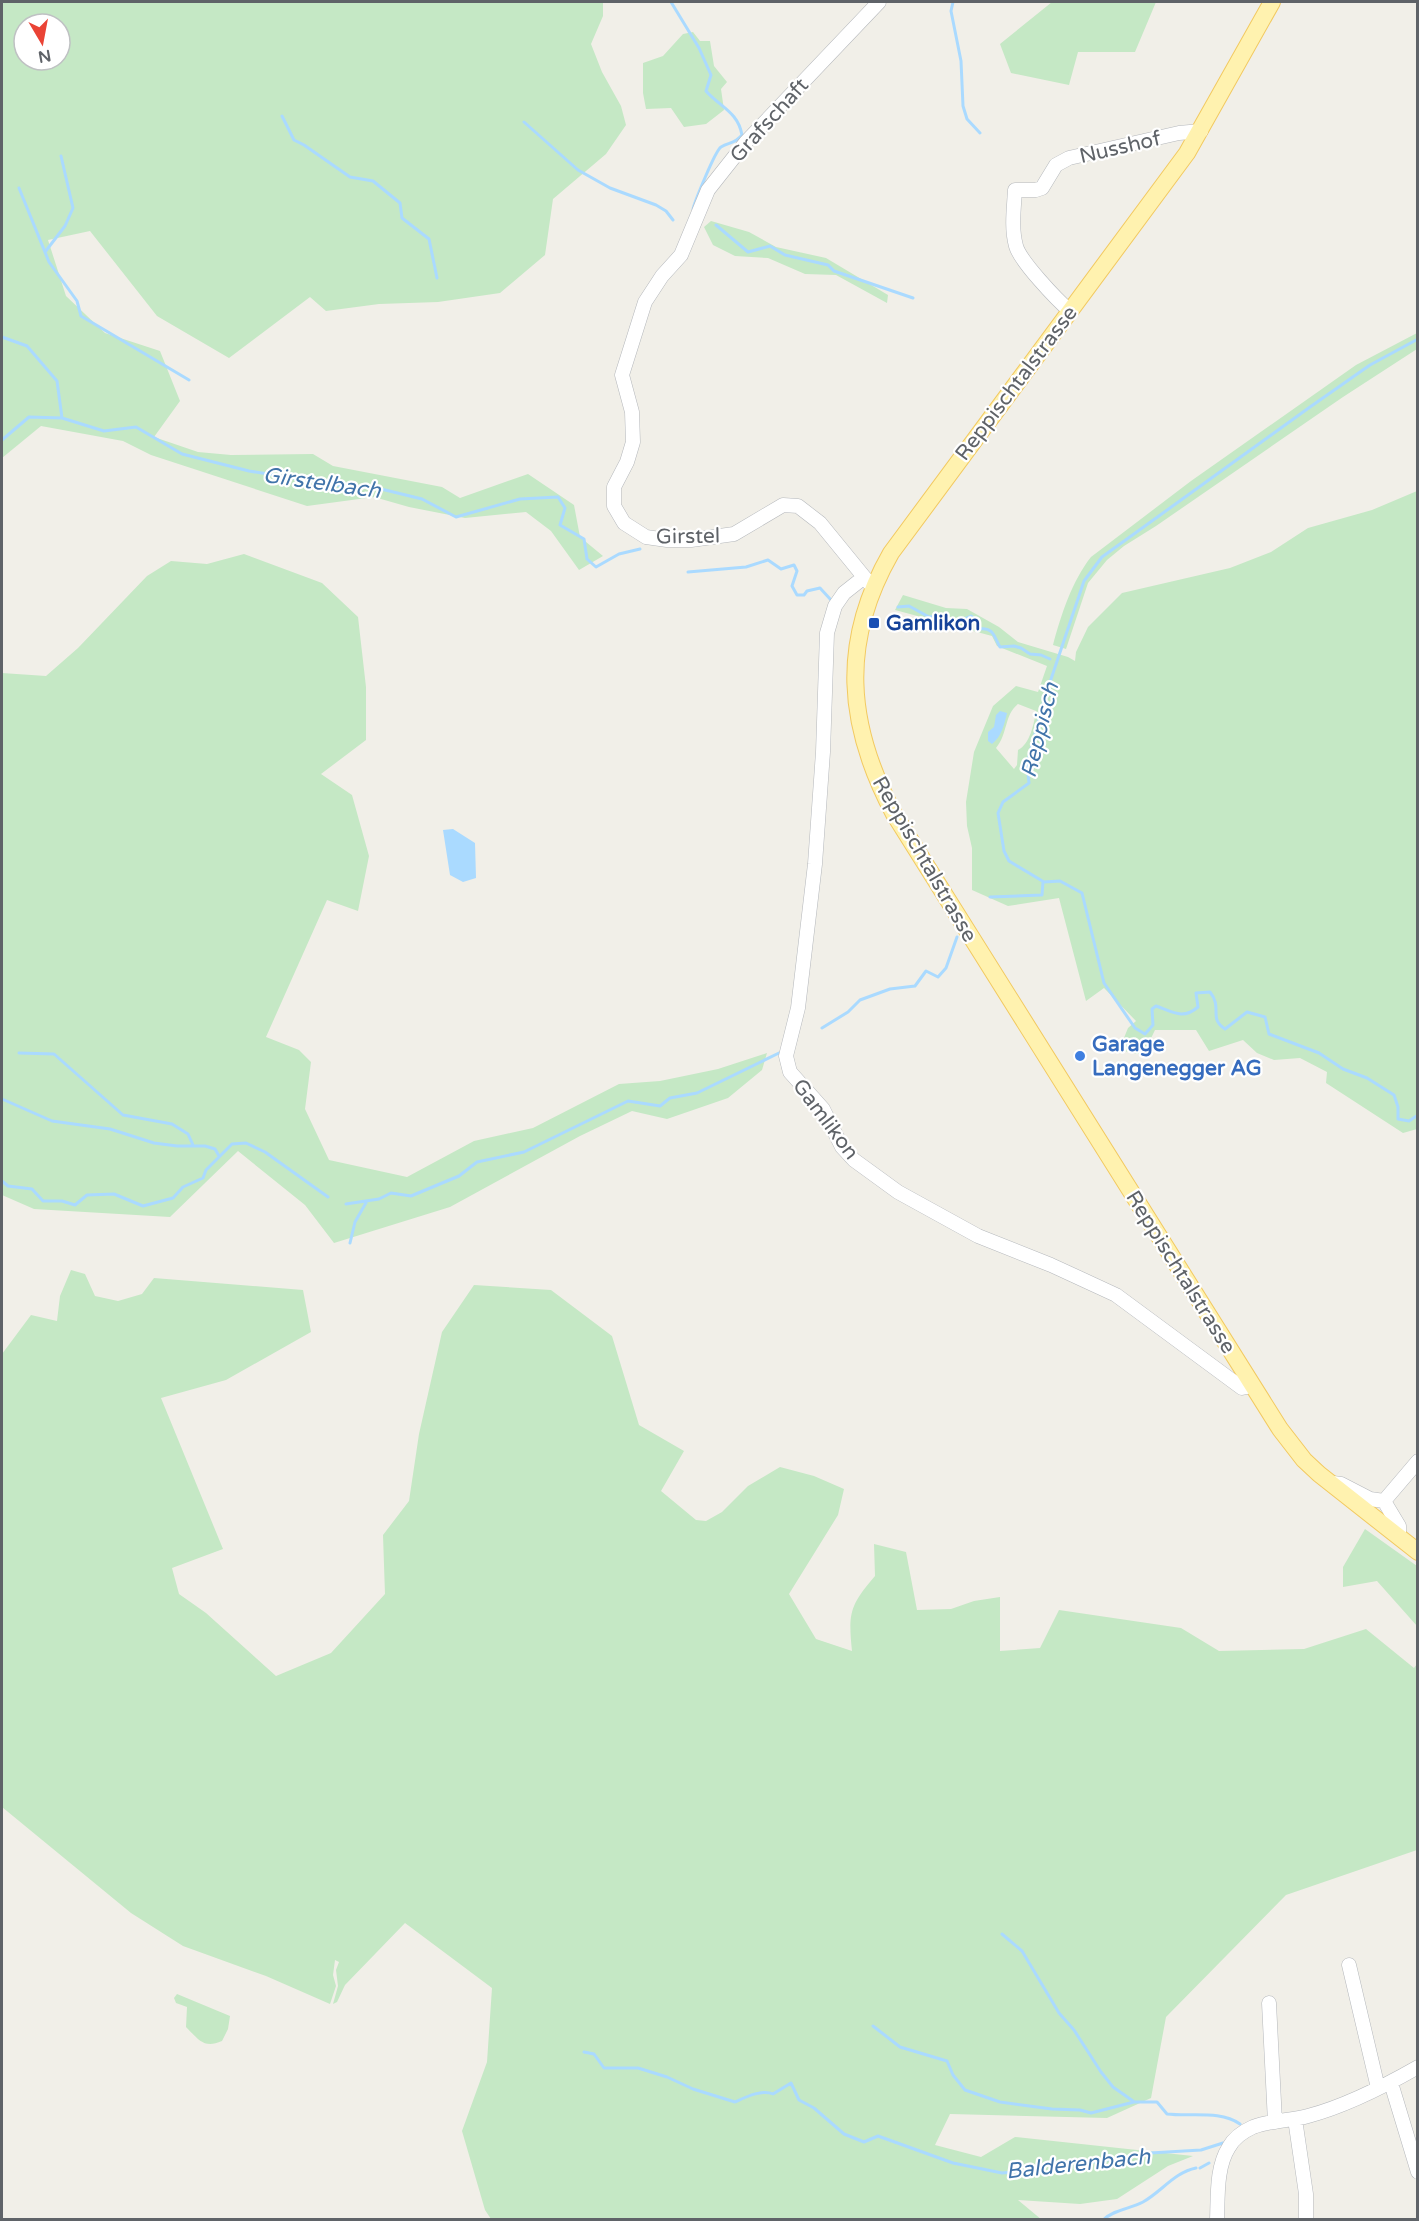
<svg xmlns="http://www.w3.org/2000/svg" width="1419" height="2221" font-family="'Varela Round',sans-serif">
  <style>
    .green { fill: #c5e8c5; fill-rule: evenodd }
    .water { fill: #aadaff }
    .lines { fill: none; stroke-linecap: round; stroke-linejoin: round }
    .stream { stroke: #aadaff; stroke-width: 3 }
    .minor-casing { stroke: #b5b8bc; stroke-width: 15 }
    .major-casing { stroke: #f2c960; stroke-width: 18 }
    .minor { stroke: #fff; stroke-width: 14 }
    .major { stroke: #fff2af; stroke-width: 16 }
    .transit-dot { fill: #1a4fb4; stroke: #fff; stroke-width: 2 }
    .shop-dot { fill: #3f7fe0; stroke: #fff; stroke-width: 2 }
    .labels { text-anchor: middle; stroke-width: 4.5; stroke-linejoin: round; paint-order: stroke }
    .street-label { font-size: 21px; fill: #5f6368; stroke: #fff }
    .transit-label { font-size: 21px; font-weight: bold; fill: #164399; stroke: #fff; text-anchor: start }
    .shop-label { font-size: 21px; font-weight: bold; fill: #366cbe; stroke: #fff; text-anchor: start }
    .water-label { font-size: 22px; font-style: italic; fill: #4174aa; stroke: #fff }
  </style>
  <rect width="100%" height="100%" fill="#f1efe8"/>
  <path class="green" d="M2,2H603V16L591,44L602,72L621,106L626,125L606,154L553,199L545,255L500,293L438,302L379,304L326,311L310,297L229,358L157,316L90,231L48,240L66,296L105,333L160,351L180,401L154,437L198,452L231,455L313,454L333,466L442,487L460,498L528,474L574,505L580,537L603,556L579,570L551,531L526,512L465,518L409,507L374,497L307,506L151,455L123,441L41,426L2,458ZM24,24H60V60H24Z
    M1052,2H1156L1135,52H1078L1069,85L1011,73L1000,44Z
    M693,32L700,41H710L714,66L727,82L721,89L724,110L706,124L684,127L671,108L646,109L643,93V63L663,56L683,34Z
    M711,221L749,232L776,247L826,258L888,295L887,303L836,275L805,274L768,258L735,256L713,245L704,227Z
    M1417,333V349L1343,397L1156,526L1124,546L1107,560L1088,583L1066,649L1053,645C1061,615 1072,581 1091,557L1191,481L1356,365Z
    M1417,491V1129L1403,1133L1326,1083L1327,1072L1300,1058L1274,1060L1257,1053L1243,1040L1209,1051L1196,1030H1155L1143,1055L1119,1050L1128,1028L1136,1021L1104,988L1086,1001L1059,898L1008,906L972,890V848L967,826L966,802L974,752L993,706L1016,686L1038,692L1047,666L997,646L992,636L895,610L903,595L946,608L967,609L999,627L1018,642L1068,657L1075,661L1076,652L1088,627L1122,593L1230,568L1271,552L1308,528L1372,510ZM1018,704L1036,711C1034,724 1030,744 1018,750L1017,765L1014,769L996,748C1008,734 1004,715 1018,704Z
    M244,554L322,583L358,617L366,687V740L321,774L352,795L369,856L358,911L327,900L266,1037L299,1050L311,1062L305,1109L329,1160L407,1177L474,1141L533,1128L619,1084L660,1081L718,1069L767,1053L762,1070L728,1098L667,1119L632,1111L580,1136L450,1207L334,1243L305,1205L238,1151L170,1217L34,1209L2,1195V673L46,676L78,648L147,576L171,561L207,564Z
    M71,1270L85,1274L95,1296L118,1301L142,1294L154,1278L303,1290L311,1332L226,1380L161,1398L223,1549L172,1568L179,1594L206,1613L276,1676L331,1653L385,1594L383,1535L409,1501L419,1434L442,1332L474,1285L551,1290L612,1336L639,1425L684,1451L661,1491L696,1520L706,1521L722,1512L748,1486L780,1467L814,1476L844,1489L838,1515L789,1594L816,1639L852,1651C848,1613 850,1605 875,1576L874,1544L906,1552L917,1610L951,1609L974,1601L1000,1597V1651L1040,1648L1059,1610L1181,1628L1219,1651L1304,1649L1366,1629L1414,1668L1417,1664V1850L1286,1895L1166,2017L1151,2098L1107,2118L950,2114L935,2145L981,2157L1015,2137L1193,2156L1168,2166L1117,2199L1080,2204L1018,2200L1042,2220L491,2219L485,2210L462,2131L487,2062L492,1988L405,1923L345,1985L337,2002L333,2004L338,1986L336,1970L339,1962L335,1960L333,1975L336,1986L330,2004L266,1976L183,1946L131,1913L2,1807V1354L31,1315L57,1321L60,1296Z
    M1365,1529L1417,1566V1626L1377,1581L1343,1587V1567Z
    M177,1994L230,2016L228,2029L222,2041C204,2049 199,2040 186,2027L187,2007L176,2003L174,1998Z"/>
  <path class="water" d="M1000,711L1007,713C1004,725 1002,736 992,744L988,741V732L994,727L996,715Z
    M453,829L475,843L476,878L463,882L450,875L443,830Z"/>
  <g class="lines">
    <path class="stream" d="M671,2L699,48L711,75L706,91C720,107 738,112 742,135C735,144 729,142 721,147C715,151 695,201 693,209
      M953,2L951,11L961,61L963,106L967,119L980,133
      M282,116L294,140L304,145L350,177L373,181L400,203L402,218L429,239L437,278
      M524,122L578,170L610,188L656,205L666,211L673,220
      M19,188L49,262L77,301L81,316L189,380
      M716,225L748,252L770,246L785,255L828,265L834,271L913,298
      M45,252L65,226L73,208L61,156
      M2,337L27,346L57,381L62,418L104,431L136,427L182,454L249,471L343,486L377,488L422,499L456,517L520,499L558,497L565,508L560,525L584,539L587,559L596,567L619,554L640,549
      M1418,339L1370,365L1310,407L1102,557L1084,581L1044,700L1027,764L1029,783L1003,802L998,813L1004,851L1009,861L1044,882L1060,881L1082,893L1104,983L1135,1028L1145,1034L1153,1025L1152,1009L1156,1006C1173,1012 1183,1020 1198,1007L1196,993L1210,992C1223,1008 1208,1018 1225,1029L1247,1012L1265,1017L1269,1034L1319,1053L1343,1069L1367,1078L1394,1095L1398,1107V1119L1409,1121L1418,1115
      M2,440L29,417L62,418
      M688,572L746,567L768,560L781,569L794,565L797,571L792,586L797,595H804L807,591L820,588L831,600
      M898,607L909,606L929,617L946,615L951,622L955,623L971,616L976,620V625L979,629C994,627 994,637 1000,647L1014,646L1021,648L1030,654L1041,655L1050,659
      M990,897L1042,895L1043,882
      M822,1028L848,1012L860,1000L890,989L915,986L926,971L938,977L946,968L957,937
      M19,1053L54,1054L123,1115L172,1124L188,1134L193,1145
      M2,1099L52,1121L110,1129L154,1143L177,1146H205L215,1149L219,1156
      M2,1181L8,1186L32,1189L43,1201H62L75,1205L87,1195L114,1194L143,1206L173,1198L183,1187L203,1178L206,1170L232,1144L246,1143L265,1152L328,1197
      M346,1204L379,1199L391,1193L411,1196L459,1176L477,1162L524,1152L628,1101L660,1106L670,1098L697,1093L779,1053
      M350,1243L355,1222L367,1201
      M1002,1934L1022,1951L1059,2013L1074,2030L1101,2072L1113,2087L1133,2101
      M873,2026L900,2047L947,2061L953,2075L965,2090L1000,2102L1052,2109L1080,2110L1091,2113L1134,2102H1157L1167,2114C1191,2117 1220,2110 1240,2124
      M584,2052L594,2054L604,2068H638L667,2077L693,2089L735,2102C746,2097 762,2089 773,2094L791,2083L799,2100L814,2108L844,2134L864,2142L878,2136L953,2163L1002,2173L1023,2171L1060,2162H1094L1150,2153L1201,2150L1223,2143
      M1200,2168L1209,2163
      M1103,2220C1115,2209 1130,2209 1143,2202C1161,2192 1175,2172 1196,2168"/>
    <defs>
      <path id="minor" d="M1070,311C1057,300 1020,261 1016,246C1011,228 1014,208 1015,190H1036L1042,188L1056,165L1069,158L1179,133L1201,131
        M863,578L844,593L835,606L827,633L823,752L815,864L798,1008L786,1056L790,1072L823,1109L842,1147L854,1160L898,1192L978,1236L1051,1265L1116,1295L1242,1388L1252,1386
        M869,583L820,523L798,506L783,505L734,534L691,540H667L646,537L624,523L614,506V487L627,462L633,442L632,412L622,375L645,302L662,276L681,255L708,190L746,142L879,2
        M1333,1483L1341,1484L1370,1499L1384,1501
        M1399,1537V1526L1384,1501L1418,1461
        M1349,1965L1378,2088
        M1269,2003L1275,2122
        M1391,2083L1418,2172
        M1295,2119L1306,2194V2220
        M1217,2220C1218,2197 1216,2167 1229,2147C1234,2138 1244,2131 1253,2127C1271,2120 1290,2121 1308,2116C1346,2106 1383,2087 1418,2067"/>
      <path id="major" d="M1272,2L1187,153L891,553C840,642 846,724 894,814L1280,1429L1304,1460L1319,1474L1418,1552"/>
    </defs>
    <use href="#minor" class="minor-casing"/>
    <use href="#major" class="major-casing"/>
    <use href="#minor" class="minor"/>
    <use href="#major" class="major"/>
  </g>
  <rect class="transit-dot" x="868" y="617" width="12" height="12" rx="3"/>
  <circle class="shop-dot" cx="1080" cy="1056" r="6"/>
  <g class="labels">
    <g class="street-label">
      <text transform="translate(769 120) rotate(-48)" y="7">Grafschaft</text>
      <text transform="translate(1120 147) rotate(-13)" y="7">Nusshof</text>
      <text transform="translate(1016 383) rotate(-53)" y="7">Reppischtalstrasse</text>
      <text transform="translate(688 536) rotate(-1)" y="7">Girstel</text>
      <text transform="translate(925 859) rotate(60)" y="7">Reppischtalstrasse</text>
      <text transform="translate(826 1119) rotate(53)" y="7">Gamlikon</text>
      <text transform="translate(1181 1272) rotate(58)" y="7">Reppischtalstrasse</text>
    </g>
    <g class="transit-label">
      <text x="886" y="630">Gamlikon</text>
    </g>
    <g class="shop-label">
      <text x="1092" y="1051">Garage<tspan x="1092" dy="24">Langenegger AG</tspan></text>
    </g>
    <g class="water-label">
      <text transform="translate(322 482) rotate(8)" y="8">Girstelbach</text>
      <text transform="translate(1039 730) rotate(-76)" y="8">Reppisch</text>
      <text transform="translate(1078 2163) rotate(-6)" y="8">Balderenbach</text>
    </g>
  </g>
  <rect width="1419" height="2221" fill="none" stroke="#5f6368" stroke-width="6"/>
  <g transform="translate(42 42) rotate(170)"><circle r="28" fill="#ffffff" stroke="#bfc1c3" stroke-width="1.5"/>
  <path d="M0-4.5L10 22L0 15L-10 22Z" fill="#ea4335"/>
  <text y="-9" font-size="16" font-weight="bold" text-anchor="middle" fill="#5f6368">N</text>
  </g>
</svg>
